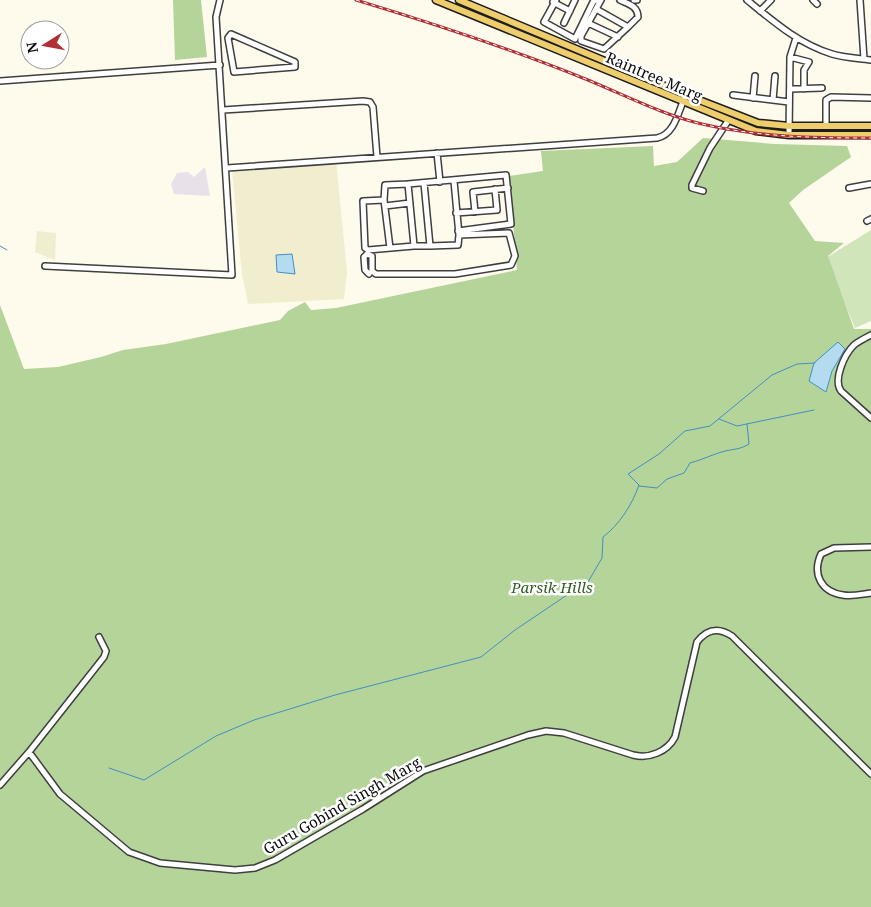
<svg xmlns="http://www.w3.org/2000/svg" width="871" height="907" font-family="'Noto Serif',serif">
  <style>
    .industrial { fill: #e9e1ea }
    .farmland { fill: #f1eecf }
    .green { fill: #d0e5b9 }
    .forest { fill: #b4d49a }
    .water { fill: #b5dbf1; stroke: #428fc2 }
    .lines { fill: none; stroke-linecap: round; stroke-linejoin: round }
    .stream { stroke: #428fc2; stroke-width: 1 }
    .minor-casing { stroke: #3f3f3f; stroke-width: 8 }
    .major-casing { stroke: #1d1d1d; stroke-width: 9 }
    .minor { stroke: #fff; stroke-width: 5 }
    .major { stroke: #eece6c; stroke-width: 6 }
    .rail-casing { stroke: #b12f36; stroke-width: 3 }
    .rail { stroke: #fff; stroke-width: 1; stroke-dasharray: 4; stroke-linecap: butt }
    .labels { text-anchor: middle; stroke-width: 5; stroke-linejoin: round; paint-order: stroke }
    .street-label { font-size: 15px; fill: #0c0c0c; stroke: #fff }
    .park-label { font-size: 15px; font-style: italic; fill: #2f5e22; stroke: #fff }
  </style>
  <rect width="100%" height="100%" fill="#fefaec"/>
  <path class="industrial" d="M205,167L210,196L174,194L171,184L177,173L188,172L194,177Z"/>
  <path class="farmland" d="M336,160L347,272L344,299L248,304L242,274L232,171Z
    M37,231L56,233L55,260L35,252Z"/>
  <path class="green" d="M871,230V321L855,328L826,258Z"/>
  <path class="forest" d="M173,0H201L207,57L175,60Z
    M703,138L775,144L847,146L851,157L803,190L789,203L815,241L844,243L828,256L854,329H871V907H0V305L24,369L58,367L101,357L123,350L166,344L280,320L288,311L305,302L311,310L336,308L517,270L509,176L543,171L541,151L653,146L654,166L677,162Z"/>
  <path class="water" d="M292,254L295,274L277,272L276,255Z
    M838,342L845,349L832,371L826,392L809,381L814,363Z"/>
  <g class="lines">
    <path class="stream" d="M0,246L7,250
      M719,419L737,426L814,410
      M639,486L657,488L667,479L684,473L690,463C702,460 713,454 725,451C735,449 741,449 749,444L747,424
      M109,768L144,780L216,736L254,720L335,695L481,657L515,630L570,593L585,587L602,558L603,537C619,525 632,505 639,485L628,474L659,454L685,431L710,426L772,375L797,364L815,363"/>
    <defs>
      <path id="minor" d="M556,0L544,22L575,39L593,2L596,0
        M601,0L596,9L628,27L638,17C638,6 628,4 620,0
        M634,0H637
        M747,0C774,22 799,44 832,54C845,58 858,58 871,60
        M813,0L817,4
        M860,0L864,59
        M553,2L570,11
        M596,9L581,36V41L604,49L628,27
        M760,11L771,0
        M564,23L575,0
        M588,23L618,37
        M231,34L295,62V67L234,72L228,38Z
        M790,57L809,62L804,70V89
        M0,81L220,65
        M790,89L822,88
        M733,95L789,102
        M753,98L755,76
        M773,100L775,76
        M223,110L363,101L370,102L373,107L377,157
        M826,126V100L831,97L871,98
        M789,135L790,57L796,38
        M437,153L440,182
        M227,168L657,138C674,135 678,113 684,99
        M424,183L430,246H414L408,184L506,175L511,224L458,231
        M849,188L871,184
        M703,191L692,188V185L710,148L728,121
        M384,200L363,201L365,248L368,250L414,246
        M385,206L410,203
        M475,212L473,192L508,188
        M456,213L497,210L495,189
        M867,221L871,219
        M430,246L458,245L459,235
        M390,248L384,200L385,185L408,184
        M45,266L232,275L216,17L220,0
        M369,274L365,270L364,257L367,254L372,256V271L376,274H455L511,265L515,256L509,233L459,235L454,181
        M871,335C865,338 859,341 854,345C844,355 833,380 841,391L871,418
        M871,547L834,548L821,554C812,574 821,592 843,595C852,597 862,594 871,593
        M29,752L104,657L106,651L99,637
        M0,785L29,752L60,794L129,852L160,863L235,870L255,868L275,860L363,809L423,771L528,735L546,731L564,733L633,755C649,759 667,752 675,737L697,642C707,629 718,627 732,636L871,774"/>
      <path id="major" d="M436,0L756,131L789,135H871
        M459,0L686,95L758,123L789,126H871"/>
    </defs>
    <use href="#minor" class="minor-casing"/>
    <use href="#major" class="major-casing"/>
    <use href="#minor" class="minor"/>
    <use href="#major" class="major"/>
    <defs>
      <path id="rail" d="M356,0C432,23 505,47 578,76C619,92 659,114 702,124C758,137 814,138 871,138"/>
    </defs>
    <use href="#rail" class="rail-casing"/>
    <use href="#rail" class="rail"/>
  </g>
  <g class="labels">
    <g class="street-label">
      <text transform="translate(654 77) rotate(23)" y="5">Raintree Marg</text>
      <text transform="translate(342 806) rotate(-30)" y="5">Guru Gobind Singh Marg</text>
    </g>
    <g class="park-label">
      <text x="552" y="593">Parsik Hills</text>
    </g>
  </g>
  <g transform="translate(45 45) rotate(259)"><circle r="24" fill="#ffffff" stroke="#9e9e9e"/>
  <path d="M0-4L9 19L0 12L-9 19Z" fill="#b12f36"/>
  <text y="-8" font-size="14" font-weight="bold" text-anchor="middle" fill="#0c0c0c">N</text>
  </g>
</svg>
